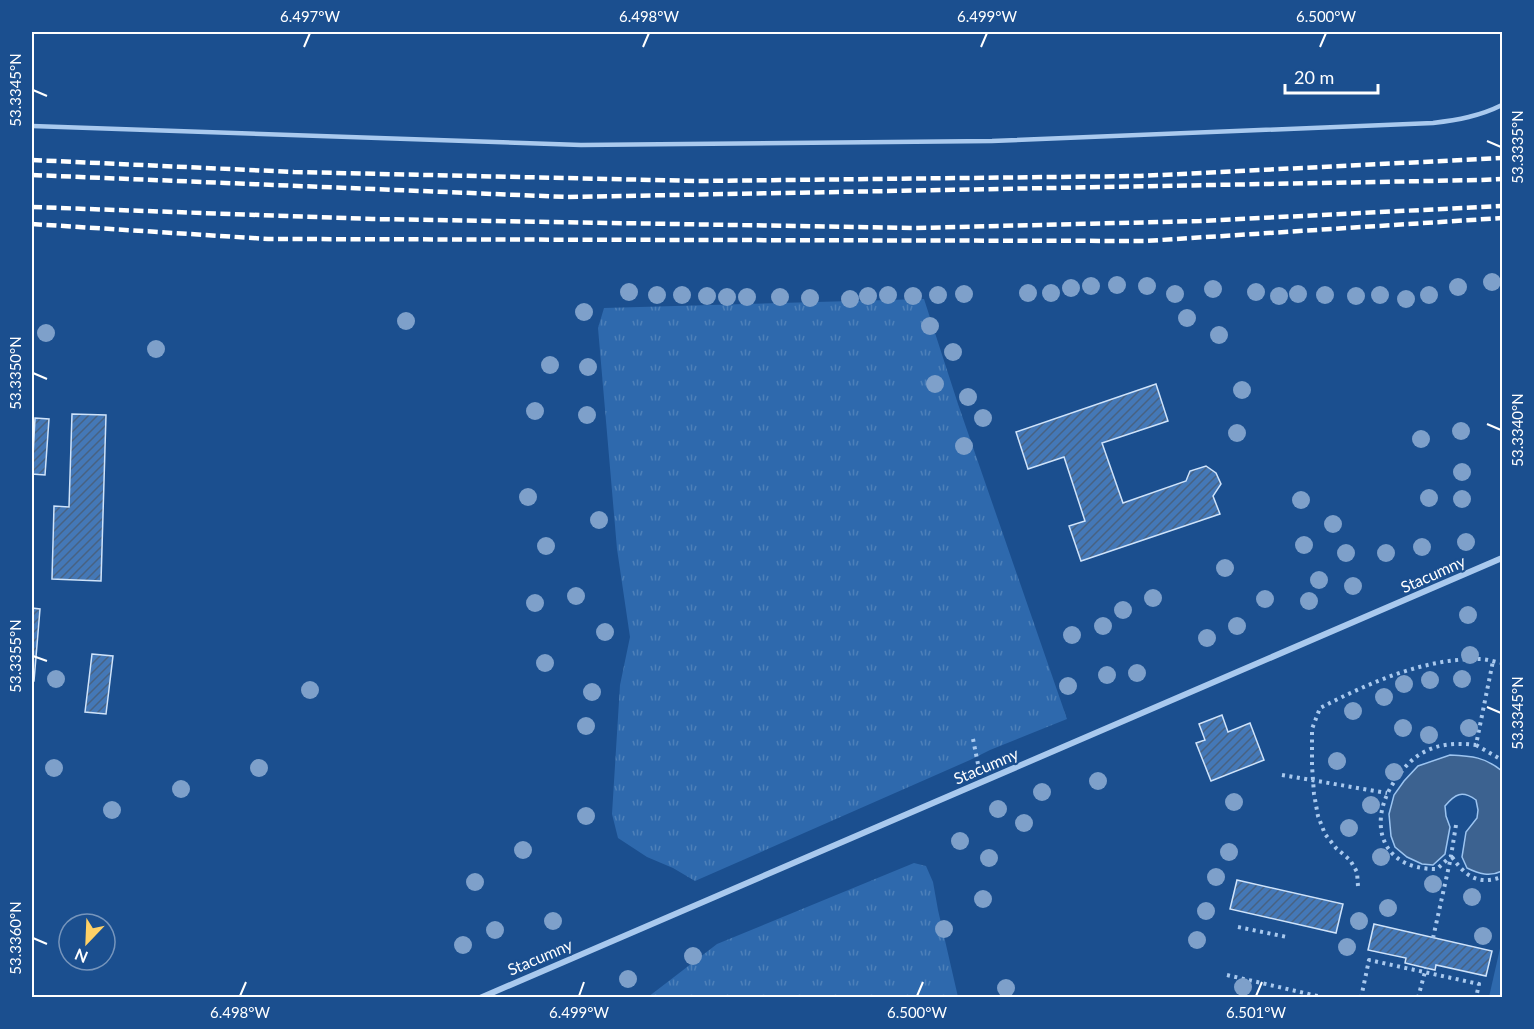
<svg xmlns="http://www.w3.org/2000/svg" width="1534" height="1029" font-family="Lato,sans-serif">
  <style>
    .grass { fill: url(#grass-tufts) }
    .pitch { fill: #2e69ad }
    .water { fill: #3c6290; stroke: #9cc4f0; stroke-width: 1.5 }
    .building { fill: url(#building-hatch); stroke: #cfe3fa; stroke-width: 1.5 }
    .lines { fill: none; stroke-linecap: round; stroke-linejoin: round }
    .path { stroke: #a9c9ee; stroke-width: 4; stroke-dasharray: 3 4.5; stroke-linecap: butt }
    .service { stroke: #a9c9ee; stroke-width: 4.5 }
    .minor { stroke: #a9c9ee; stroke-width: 6 }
    .rail { stroke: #fff; stroke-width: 4.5; stroke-dasharray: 10 4.5; stroke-linecap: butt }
    .tree { fill: #7ea0ca }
    .ticks { fill: none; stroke: #fff; stroke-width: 2 }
    .labels { text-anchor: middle; stroke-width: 4.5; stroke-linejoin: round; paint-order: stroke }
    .street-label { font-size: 16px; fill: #fff; stroke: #1b4f8f }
    .neatline { fill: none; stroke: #fff; stroke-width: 2 }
    .ticks-label { font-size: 15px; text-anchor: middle; fill: #fff }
  </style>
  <defs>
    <pattern id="grass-tufts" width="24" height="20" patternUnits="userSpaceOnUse" patternTransform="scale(1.5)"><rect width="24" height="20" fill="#2e69ad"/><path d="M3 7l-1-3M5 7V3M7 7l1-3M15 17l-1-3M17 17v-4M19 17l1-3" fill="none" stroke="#4d80b9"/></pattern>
    <pattern id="building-hatch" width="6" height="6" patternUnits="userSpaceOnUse" patternTransform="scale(1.5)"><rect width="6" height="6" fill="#4478b7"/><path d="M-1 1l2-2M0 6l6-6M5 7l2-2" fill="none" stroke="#486282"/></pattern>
  </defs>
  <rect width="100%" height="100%" fill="#1b4f8f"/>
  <path class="grass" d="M924,299L958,404L1067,719L990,750L970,760L695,881L673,868L647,857L618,838L612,814L620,685L630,637L617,549L598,328L604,308Z
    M914,863L926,866L933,882L938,910L958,997H648L717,944Z"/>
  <path class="pitch" d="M1501,944H1502V997H1489Z"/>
  <path class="water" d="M1450,755C1472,756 1485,757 1502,771V871C1490,877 1479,874 1467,868L1462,857L1466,832L1477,818L1478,810L1476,800C1462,790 1455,794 1445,806L1446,816L1450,827L1445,854L1433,865L1422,864L1407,857L1395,847L1391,836L1389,814L1394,795L1404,781L1418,766Z"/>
  <path class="building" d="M1156,384L1168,421L1102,443L1123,503L1186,481L1190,471L1206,466L1216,473L1221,484L1213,496L1220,514L1081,561L1069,526L1085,521L1064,457L1028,469L1016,432Z
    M72,414L106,415L101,581L52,579L54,506L69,507Z
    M35,418L49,419L45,475L32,474Z
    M32,608L40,609L34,681H32Z
    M92,654L113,656L106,714L85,712Z
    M1222,715L1228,732L1250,723L1264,760L1211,781L1196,743L1205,740L1199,724Z
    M1237,880L1343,904L1336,933L1230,909Z
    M1374,924L1492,951L1486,976L1436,965L1435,970L1426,968L1405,963L1406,958L1368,950Z"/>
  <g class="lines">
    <path class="path" d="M973,739L978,764
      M1476,745L1502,760
      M1282,775L1387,793
      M1456,825L1451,856L1437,869C1377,870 1366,817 1399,775C1406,765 1415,756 1426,751C1442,743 1459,743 1476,745L1493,661
      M1452,857C1466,877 1478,885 1502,877
      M1358,886L1357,872L1350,860L1336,848L1325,834L1318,816L1314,794L1312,766V729L1320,708C1369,683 1424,658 1480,659C1487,659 1495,662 1502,663
      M1238,927L1287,937
      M1433,938L1451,857
      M1227,975L1326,998
      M1361,998L1369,960L1479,984L1476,998
      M1418,998L1426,968"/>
    <path class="service" d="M32,126L581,145L992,141L1433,123C1458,120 1480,116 1502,105"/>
    <path class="minor" d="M480,998L1502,558"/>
    <path class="rail" d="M32,160L294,172L698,181L1140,176L1502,158
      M32,175L567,197L1481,180L1502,179
      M32,207L372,219L916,228L1200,221L1502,206
      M32,224L268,239L1145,241L1502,218"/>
  </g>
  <g class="tree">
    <circle cx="1492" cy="282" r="9"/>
    <circle cx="1117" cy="285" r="9"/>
    <circle cx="1091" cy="286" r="9"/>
    <circle cx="1147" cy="286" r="9"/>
    <circle cx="1458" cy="287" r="9"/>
    <circle cx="1071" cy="288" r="9"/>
    <circle cx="1213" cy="289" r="9"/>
    <circle cx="629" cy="292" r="9"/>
    <circle cx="1256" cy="292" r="9"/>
    <circle cx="1028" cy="293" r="9"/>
    <circle cx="1051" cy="293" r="9"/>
    <circle cx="964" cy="294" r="9"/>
    <circle cx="1175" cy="294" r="9"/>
    <circle cx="1298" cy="294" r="9"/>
    <circle cx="657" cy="295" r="9"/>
    <circle cx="682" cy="295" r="9"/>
    <circle cx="888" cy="295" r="9"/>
    <circle cx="938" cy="295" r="9"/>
    <circle cx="1325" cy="295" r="9"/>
    <circle cx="1380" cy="295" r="9"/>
    <circle cx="1429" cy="295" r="9"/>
    <circle cx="707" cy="296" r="9"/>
    <circle cx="868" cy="296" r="9"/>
    <circle cx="913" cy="296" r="9"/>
    <circle cx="1279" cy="296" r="9"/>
    <circle cx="1356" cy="296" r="9"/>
    <circle cx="727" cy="297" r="9"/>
    <circle cx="747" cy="297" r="9"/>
    <circle cx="780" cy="297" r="9"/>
    <circle cx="810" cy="298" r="9"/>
    <circle cx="850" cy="299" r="9"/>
    <circle cx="1406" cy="299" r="9"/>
    <circle cx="584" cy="312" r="9"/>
    <circle cx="1187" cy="318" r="9"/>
    <circle cx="406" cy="321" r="9"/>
    <circle cx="930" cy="326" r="9"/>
    <circle cx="46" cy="333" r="9"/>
    <circle cx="1219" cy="335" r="9"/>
    <circle cx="156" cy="349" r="9"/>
    <circle cx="953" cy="352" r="9"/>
    <circle cx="550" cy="365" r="9"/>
    <circle cx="588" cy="367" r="9"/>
    <circle cx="935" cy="384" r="9"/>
    <circle cx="1242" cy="390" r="9"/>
    <circle cx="968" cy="397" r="9"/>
    <circle cx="535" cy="411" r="9"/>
    <circle cx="587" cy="415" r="9"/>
    <circle cx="983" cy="418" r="9"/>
    <circle cx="1461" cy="431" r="9"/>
    <circle cx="1237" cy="433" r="9"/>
    <circle cx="1421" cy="439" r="9"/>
    <circle cx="964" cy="446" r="9"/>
    <circle cx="1462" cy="472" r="9"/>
    <circle cx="528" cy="497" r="9"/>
    <circle cx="1429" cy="498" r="9"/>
    <circle cx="1462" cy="499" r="9"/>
    <circle cx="1301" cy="500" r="9"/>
    <circle cx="599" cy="520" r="9"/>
    <circle cx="1333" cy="524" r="9"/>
    <circle cx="1466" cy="542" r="9"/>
    <circle cx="1304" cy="545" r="9"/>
    <circle cx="546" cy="546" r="9"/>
    <circle cx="1422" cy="547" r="9"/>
    <circle cx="1346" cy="553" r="9"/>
    <circle cx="1386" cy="553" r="9"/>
    <circle cx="1225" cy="568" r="9"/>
    <circle cx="1319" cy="580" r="9"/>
    <circle cx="1353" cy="586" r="9"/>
    <circle cx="576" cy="596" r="9"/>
    <circle cx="1153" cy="598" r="9"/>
    <circle cx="1265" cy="599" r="9"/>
    <circle cx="1309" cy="601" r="9"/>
    <circle cx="535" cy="603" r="9"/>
    <circle cx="1123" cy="610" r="9"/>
    <circle cx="1468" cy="615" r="9"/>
    <circle cx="1103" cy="626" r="9"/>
    <circle cx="1237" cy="626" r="9"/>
    <circle cx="605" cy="632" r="9"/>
    <circle cx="1072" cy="635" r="9"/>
    <circle cx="1207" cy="638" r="9"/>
    <circle cx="1470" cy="655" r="9"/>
    <circle cx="545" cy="663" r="9"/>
    <circle cx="1137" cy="673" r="9"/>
    <circle cx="1107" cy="675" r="9"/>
    <circle cx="56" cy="679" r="9"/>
    <circle cx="1462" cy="679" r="9"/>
    <circle cx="1430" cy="680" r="9"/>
    <circle cx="1404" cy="684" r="9"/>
    <circle cx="1068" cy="686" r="9"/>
    <circle cx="310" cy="690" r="9"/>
    <circle cx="592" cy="692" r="9"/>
    <circle cx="1384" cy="697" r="9"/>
    <circle cx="1353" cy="711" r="9"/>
    <circle cx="586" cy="726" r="9"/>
    <circle cx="1403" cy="728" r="9"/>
    <circle cx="1469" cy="728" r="9"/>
    <circle cx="1429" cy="735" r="9"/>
    <circle cx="1337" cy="761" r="9"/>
    <circle cx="54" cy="768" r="9"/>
    <circle cx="259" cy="768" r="9"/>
    <circle cx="1394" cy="772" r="9"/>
    <circle cx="1098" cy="781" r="9"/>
    <circle cx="181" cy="789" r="9"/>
    <circle cx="1042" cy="792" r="9"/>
    <circle cx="1234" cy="802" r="9"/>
    <circle cx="1371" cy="805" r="9"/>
    <circle cx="998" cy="809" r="9"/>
    <circle cx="112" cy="810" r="9"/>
    <circle cx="586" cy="816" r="9"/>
    <circle cx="1024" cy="823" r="9"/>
    <circle cx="1349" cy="828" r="9"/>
    <circle cx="960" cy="841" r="9"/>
    <circle cx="523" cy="850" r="9"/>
    <circle cx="1229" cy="852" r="9"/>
    <circle cx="1381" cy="857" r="9"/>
    <circle cx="989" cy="858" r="9"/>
    <circle cx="1216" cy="877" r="9"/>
    <circle cx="475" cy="882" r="9"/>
    <circle cx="1433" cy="884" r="9"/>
    <circle cx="1472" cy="897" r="9"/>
    <circle cx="983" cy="899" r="9"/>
    <circle cx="1388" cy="908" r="9"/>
    <circle cx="1206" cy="911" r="9"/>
    <circle cx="553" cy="921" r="9"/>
    <circle cx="1359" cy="921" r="9"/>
    <circle cx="944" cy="929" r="9"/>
    <circle cx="495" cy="930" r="9"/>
    <circle cx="1483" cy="936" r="9"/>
    <circle cx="1197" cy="940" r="9"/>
    <circle cx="463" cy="945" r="9"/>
    <circle cx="1347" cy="947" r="9"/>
    <circle cx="693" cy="956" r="9"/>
    <circle cx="628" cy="979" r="9"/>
    <circle cx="1243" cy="987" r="9"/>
    <circle cx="1006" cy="988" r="9"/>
  </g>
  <path class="ticks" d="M304,47L310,33M643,47L649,33M981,47L987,33M1320,47L1326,33M33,90L47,96M1487,141L1501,147M33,373L47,379M1487,424L1501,430M33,656L47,661M1487,707L1501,713M33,938L47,944M240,996L246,982M579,996L584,982M917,996L923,982M1256,996L1262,982"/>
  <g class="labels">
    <g class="street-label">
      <text transform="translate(1433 574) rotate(-24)" y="6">Stacumny</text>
      <text transform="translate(986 766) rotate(-23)" y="6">Stacumny</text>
      <text transform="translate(540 957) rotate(-23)" y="6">Stacumny</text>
    </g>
  </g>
  <rect width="1534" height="1029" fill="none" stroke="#1b4f8f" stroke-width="66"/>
  <g transform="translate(87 942) rotate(203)"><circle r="28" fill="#1b4f8f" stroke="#7695bc" stroke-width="1.5"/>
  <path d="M0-4.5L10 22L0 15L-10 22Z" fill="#ffd166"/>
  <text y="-9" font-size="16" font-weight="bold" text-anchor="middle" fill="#ffffff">N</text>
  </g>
  <path d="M1285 84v9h93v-9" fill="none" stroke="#ffffff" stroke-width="3"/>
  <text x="1294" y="84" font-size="18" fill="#ffffff" stroke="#1b4f8f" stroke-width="4.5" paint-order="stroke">20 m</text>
  <rect x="33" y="33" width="1468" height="963" class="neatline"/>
  <g class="ticks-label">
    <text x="310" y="22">6.497°W</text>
    <text x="649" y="22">6.498°W</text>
    <text x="987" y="22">6.499°W</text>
    <text x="1326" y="22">6.500°W</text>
    <text transform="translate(16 90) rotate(-90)" y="5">53.3345°N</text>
    <text transform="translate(1518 147) rotate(-90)" y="5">53.3335°N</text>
    <text transform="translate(16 373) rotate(-90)" y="5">53.3350°N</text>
    <text transform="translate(1518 430) rotate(-90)" y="5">53.3340°N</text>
    <text transform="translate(16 656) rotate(-90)" y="5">53.3355°N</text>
    <text transform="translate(1518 713) rotate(-90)" y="5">53.3345°N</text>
    <text transform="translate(16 938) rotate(-90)" y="5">53.3360°N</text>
    <text x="240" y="1018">6.498°W</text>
    <text x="579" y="1018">6.499°W</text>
    <text x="917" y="1018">6.500°W</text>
    <text x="1256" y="1018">6.501°W</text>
  </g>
</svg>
